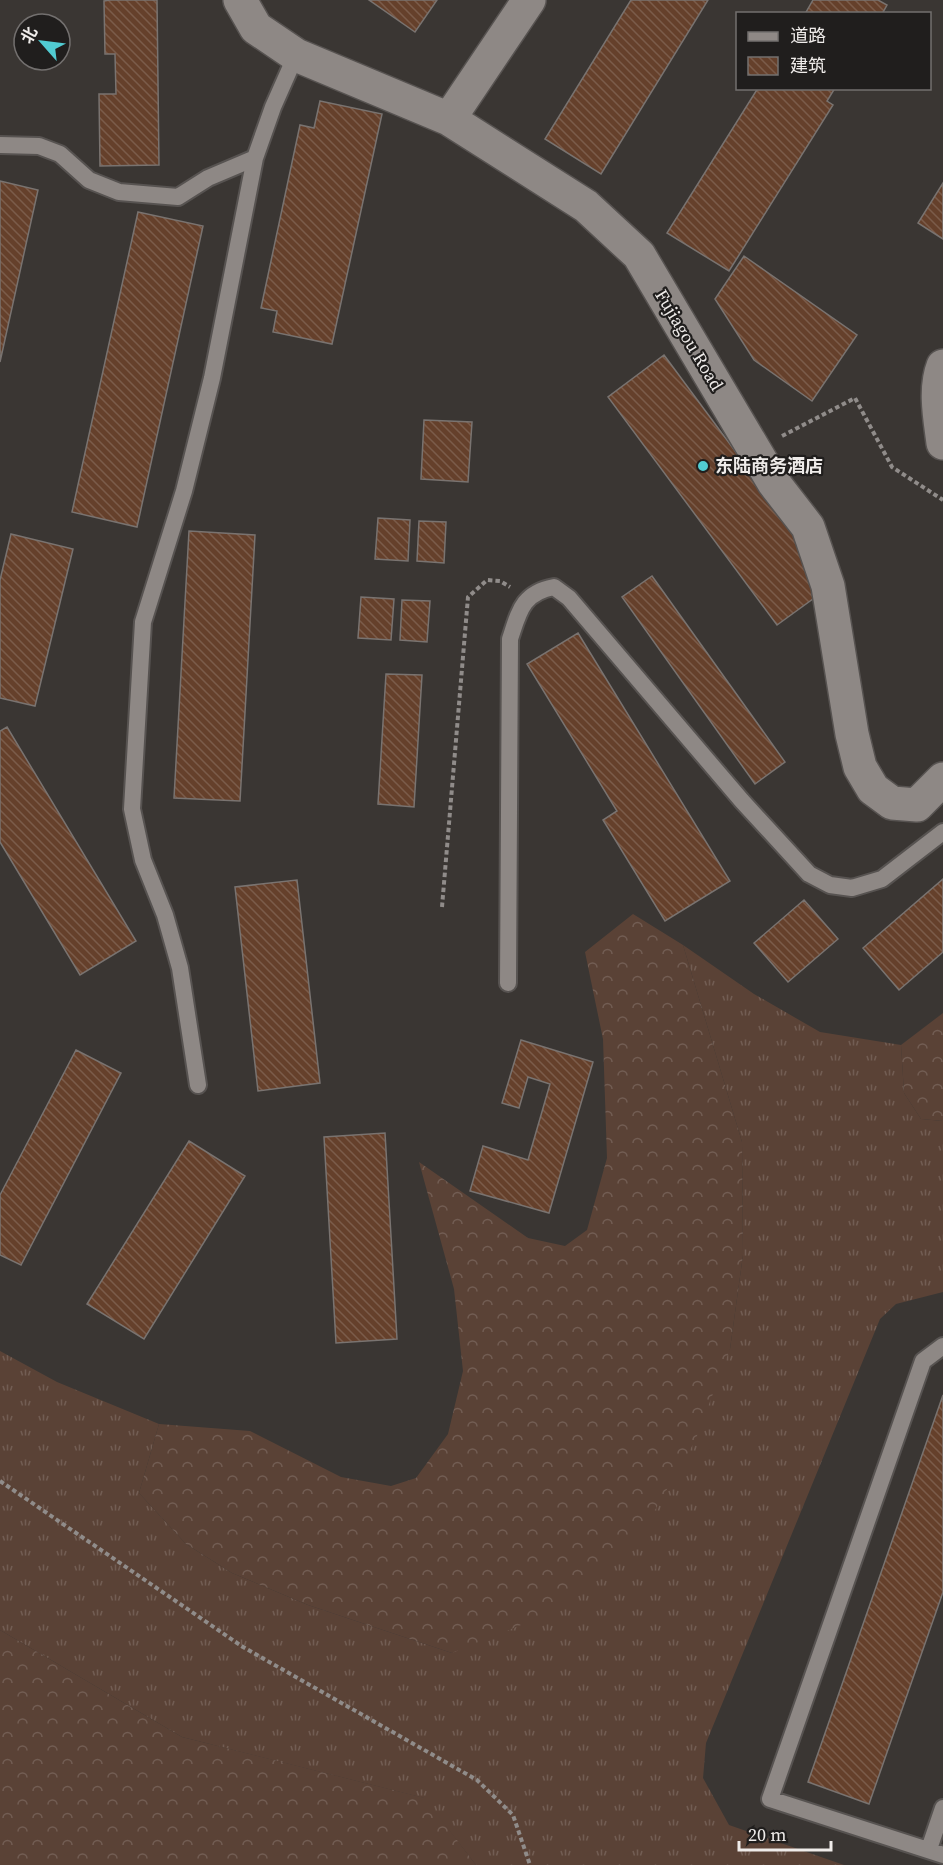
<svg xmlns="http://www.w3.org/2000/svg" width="943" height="1865" font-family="'Source Serif 4','Noto Sans SC',serif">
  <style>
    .grass { fill: url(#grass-tufts) }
    .forest { fill: url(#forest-crowns) }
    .building { fill: url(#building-back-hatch); stroke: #797370; stroke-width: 1.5 }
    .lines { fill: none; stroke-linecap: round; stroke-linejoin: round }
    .service-casing { stroke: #575351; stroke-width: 20 }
    .minor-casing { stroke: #575351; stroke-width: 36 }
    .path { stroke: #908c8a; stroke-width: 4; stroke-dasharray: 4.5 3; stroke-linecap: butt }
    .service { stroke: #8e8885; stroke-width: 16 }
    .minor { stroke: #8e8885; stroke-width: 33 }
    .poi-dot { fill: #51ccd2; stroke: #201e1d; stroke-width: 2 }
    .labels { text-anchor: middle; stroke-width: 4.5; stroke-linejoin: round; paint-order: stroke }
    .street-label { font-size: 18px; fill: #efecea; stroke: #201e1d }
    .poi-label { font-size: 18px; font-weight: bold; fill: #efecea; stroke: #201e1d; text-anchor: start }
  </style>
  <defs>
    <pattern id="grass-tufts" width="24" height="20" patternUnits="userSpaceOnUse" patternTransform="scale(1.5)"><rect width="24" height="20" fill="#5a4236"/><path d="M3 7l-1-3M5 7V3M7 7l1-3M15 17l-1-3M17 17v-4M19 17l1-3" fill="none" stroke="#725d53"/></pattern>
    <pattern id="forest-crowns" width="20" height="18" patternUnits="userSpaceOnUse" patternTransform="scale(1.5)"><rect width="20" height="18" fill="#5a4236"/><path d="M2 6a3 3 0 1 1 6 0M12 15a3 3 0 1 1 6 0" fill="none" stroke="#725d53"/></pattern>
    <pattern id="building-back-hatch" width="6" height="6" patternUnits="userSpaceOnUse" patternTransform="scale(1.5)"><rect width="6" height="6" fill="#65402b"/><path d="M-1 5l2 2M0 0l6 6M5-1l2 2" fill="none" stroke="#7b5c4a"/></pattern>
  </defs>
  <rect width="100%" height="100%" fill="#3a3633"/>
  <path class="grass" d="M683,945L754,994L820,1032L901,1045L904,1093L921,1119L943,1121V1292L896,1304L880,1319L706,1743L703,1778L729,1825L844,1865H476L424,1798L182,1737L0,1630V1351L57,1382L159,1424L139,1493L186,1544L232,1573L308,1605L452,1653L730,1349L743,1255L742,1142Z"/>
  <path class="forest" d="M633,914L683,945L742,1142L743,1255L730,1349L695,1441L648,1522L553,1612L452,1653L308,1605L232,1573L186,1544L139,1493L159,1424L250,1431L341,1477L391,1486L416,1478L448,1434L463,1371L454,1289L419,1162L528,1238L565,1246L587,1230L607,1158L603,1039L585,952Z
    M943,1013V1121L921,1119L904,1093L901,1045Z
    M0,1630L182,1737L425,1798L476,1865H0Z"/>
  <path class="building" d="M110,0H157L159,165L100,166L99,94H116L115,54H105L104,1Z
    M369,0H437L415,32Z
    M631,0H708L601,174L545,139Z
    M813,0H878L887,5L882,14H805Z
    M758,88H835L827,101L833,105L729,271L667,233Z
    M320,101L382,114L332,344L273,332L277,311L261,308L300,125L314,128Z
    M0,181L38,190L0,362Z
    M943,183V239L918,223Z
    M138,212L203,226L137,527L72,512Z
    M744,256L857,335L812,401L754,360L715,299Z
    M664,355L798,536L817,596L777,625L608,397Z
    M424,420L472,422L468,482L421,479Z
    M378,518L410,520L408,561L375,559Z
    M419,521L446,522L444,563L417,561Z
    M189,531L255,535L240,801L174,798Z
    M11,534L73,549L35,706L0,698V580Z
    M652,576L785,762L755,784L622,597Z
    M361,597L394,599L391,640L358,638Z
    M402,600L430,601L427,642L400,640Z
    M578,633L730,881L665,921L603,820L617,811L527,664Z
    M386,674L422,675L414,807L378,804Z
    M7,727L136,941L80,975L0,842V731Z
    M943,879V952L899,990L863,948Z
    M297,880L320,1083L258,1091L235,887Z
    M804,900L838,939L788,982L754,943Z
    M521,1040L593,1062L549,1213L470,1191L483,1146L528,1160L550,1084L528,1077L519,1108L502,1103Z
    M76,1050L121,1073L21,1265L0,1255V1195Z
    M385,1133L397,1339L336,1343L324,1137Z
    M189,1141L245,1176L144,1339L87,1304Z
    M943,1395V1592L869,1804L808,1782Z"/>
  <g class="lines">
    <defs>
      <path id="service" d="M0,145L39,146L60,154L89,180L119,192L178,197L208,178L255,158
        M508,983L510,639C519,612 522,593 554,587L569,598L742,801L809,874L830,885L852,888L882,879L943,832
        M198,1085L180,968L165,915L143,860L132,809L143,622L184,491L212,378L255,158L273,107L296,55
        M943,1346L923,1361L770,1799L943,1855
        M929,1849L943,1808"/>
      <path id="minor" d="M240,0L256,28L296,55L449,119L586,206L639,255L774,483L808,527L828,586L852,734L860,767L873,789L892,803L917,805L943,779
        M449,119L529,0
        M943,366C934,389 940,419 943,443"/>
    </defs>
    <use href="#service" class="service-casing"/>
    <use href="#minor" class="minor-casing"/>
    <path class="path" d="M782,436L855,398L892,467L943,500
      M442,907L468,597L487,580L500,581L510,587
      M0,1481L243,1647L477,1780L513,1815L530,1865"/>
    <use href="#service" class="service"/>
    <use href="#minor" class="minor"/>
  </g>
  <circle class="poi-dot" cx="703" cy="466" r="6"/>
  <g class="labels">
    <g class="street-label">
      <text transform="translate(689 340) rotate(59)" y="6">Fujiagou Road</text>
    </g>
    <g class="poi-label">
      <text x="715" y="472">东陆商务酒店</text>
    </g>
  </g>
  <rect x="736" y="12" width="195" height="78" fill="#201e1d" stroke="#73706f" stroke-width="1.5"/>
  <rect x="748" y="32" width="30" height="9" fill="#8e8885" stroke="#73706f" stroke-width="1.5"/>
  <text x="790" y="42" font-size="18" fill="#efecea">道路</text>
  <rect x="748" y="57" width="30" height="18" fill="url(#building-back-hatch)" stroke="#73706f" stroke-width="1.5"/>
  <text x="790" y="72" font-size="18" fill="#efecea">建筑</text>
  <g transform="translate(42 42) rotate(298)"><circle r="28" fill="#201e1d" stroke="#73706f" stroke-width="1.5"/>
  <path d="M0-4.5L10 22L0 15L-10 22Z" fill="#51ccd2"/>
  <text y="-9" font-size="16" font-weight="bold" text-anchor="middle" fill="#efecea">北</text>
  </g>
  <path d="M739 1841v9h92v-9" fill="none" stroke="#efecea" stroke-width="3"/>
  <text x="748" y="1841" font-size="18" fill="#efecea" stroke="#201e1d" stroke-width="4.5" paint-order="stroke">20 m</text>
</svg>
